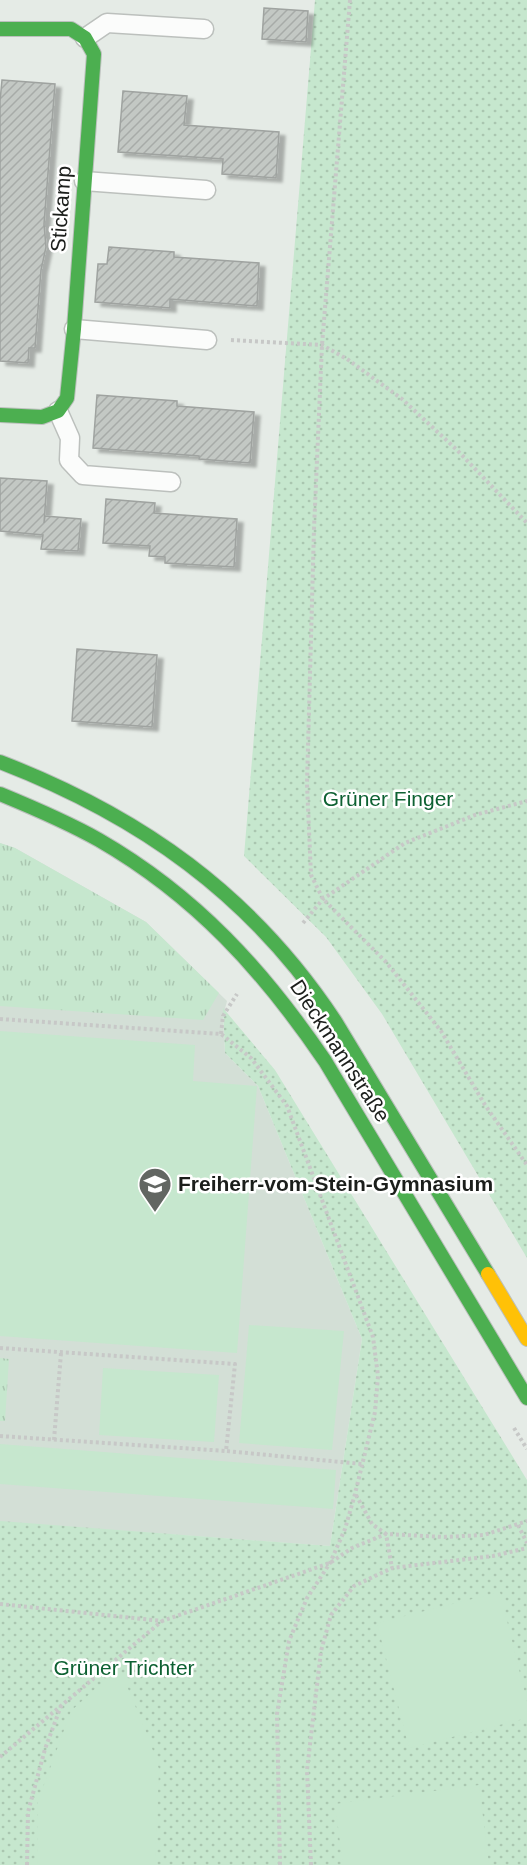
<svg xmlns="http://www.w3.org/2000/svg" width="527" height="1865" font-family="Arial,sans-serif">
  <style>
    .built { fill: #d3dfd6 }
    .grass { fill: url(#grass-tufts) }
    .park { fill: url(#park-dots) }
    .pitch { fill: #c6e7ce }
    .building { fill: url(#building-hatch); stroke: #9fa3a0; stroke-width: 1.5; filter: url(#shadow) }
    .lines { fill: none; stroke-linecap: round; stroke-linejoin: round }
    .lane-casing { stroke: #bcc0bd; stroke-width: 21 }
    .fast-casing { stroke: #bcc0bd; stroke-width: 16 }
    .slow-casing { stroke: #bcc0bd; stroke-width: 16 }
    .path { stroke: #c7c8c7; stroke-width: 4; stroke-dasharray: 3 3; stroke-linecap: butt }
    .lane { stroke: #fbfcfb; stroke-width: 18 }
    .fast { stroke: #4caf50; stroke-width: 14 }
    .slow { stroke: #ffc107; stroke-width: 14 }
    .labels { text-anchor: middle; stroke-width: 5; stroke-linejoin: round; paint-order: stroke }
    .street-label { font-size: 21px; fill: #1b1e1b; stroke: #fff }
    .park-label { font-size: 21px; fill: #0d6132; stroke: #fff }
    .poi-label { font-size: 21px; font-weight: bold; fill: #1b1e1b; stroke: #fff; text-anchor: start }
  </style>
  <defs>
    <pattern id="grass-tufts" width="24" height="20" patternUnits="userSpaceOnUse" patternTransform="scale(1.5)"><rect width="24" height="20" fill="#c6e7ce"/><path d="M3 7l-1-3M5 7V3M7 7l1-3M15 17l-1-3M17 17v-4M19 17l1-3" fill="none" stroke="#aac6b0"/></pattern>
    <pattern id="park-dots" width="8" height="8" patternUnits="userSpaceOnUse" patternTransform="scale(1.5)"><rect width="8" height="8" fill="#c6e7ce"/><path d="M2 2h.1M6 6h.1" fill="none" stroke="#aac6b0" stroke-width="1.8" stroke-linecap="round"/></pattern>
    <pattern id="building-hatch" width="6" height="6" patternUnits="userSpaceOnUse" patternTransform="scale(1.5)"><rect width="6" height="6" fill="#c3c8c4"/><path d="M-1 1l2-2M0 6l6-6M5 7l2-2" fill="none" stroke="#a7aba8"/></pattern>
    <filter id="shadow"><feDropShadow dx="6" dy="4" stdDeviation="1.5" flood-color="#0004"/></filter>
  </defs>
  <rect width="100%" height="100%" fill="#e5ebe6"/>
  <path class="built" d="M0,843L15,848L146,922L227,1001L223,1016L225,1053L258,1086L362,1339L330,1546L0,1522Z"/>
  <path class="grass" d="M0,843L15,848L146,922L219,993L203,1020L0,1006Z
    M0,1358L9,1359L5,1421H0Z"/>
  <path class="park" d="M315,0H527V1258L382,1014L326,937L244,856Z
    M223,1008L275,1070L527,1480V1865H0V1521L330,1546L362,1339L258,1086L225,1053Z"/>
  <path class="pitch" d="M0,1031L195,1045L193,1081L257,1086L237,1353L0,1336Z
    M249,1325L344,1331L332,1450L239,1443Z
    M103,1368L219,1375L214,1442L99,1435Z
    M0,1444L336,1470L333,1509L0,1484Z
    M500,1592L527,1702V1718L409,1748L377,1623Z
    M119,1667L149,1739L159,1769L155,1865H37L38,1801L71,1711Z
    M479,1785L489,1865H343L335,1804Z"/>
  <path class="building" d="M264,8L308,11L306,42L262,39Z
    M2,80L55,84L44,224L46,247L41,270L35,348H29L28,363L0,361V101Z
    M123,91L187,96L184,125L279,132L276,178L222,174L223,159L118,152Z
    M109,247L174,252V257L259,263L257,306L170,299V308L95,302L98,264H107Z
    M97,395L177,401V406L254,412L250,463L199,459V456L93,448Z
    M0,478L47,481L44,523L45,516L81,519L78,551L41,549L43,535L0,531Z
    M106,499L155,503L154,513L237,519L234,567L165,563V557L149,556L150,546L103,543Z
    M77,649L157,655L152,727L72,721Z"/>
  <g class="lines">
    <defs>
      <path id="lane" d="M85,38L107,23L204,29
        M84,181L206,190
        M74,329L207,340
        M58,411L70,438L69,460L83,475L171,482"/>
      <path id="fast" d="M0,29H71L85,38L94,54L74,329L67,398L58,411L42,417L0,415
        M0,762C140,816 251,894 335,1021L488,1274
        M0,794C34,808 67,822 99,840C196,896 263,970 325,1061L527,1398"/>
      <path id="slow" d="M488,1274L527,1339"/>
    </defs>
    <use href="#lane" class="lane-casing"/>
    <use href="#fast" class="fast-casing"/>
    <use href="#slow" class="slow-casing"/>
    <path class="path" d="M350,0L322,345L314,529L307,784L311,875L323,899L386,962L441,1031L485,1105L527,1165
      M231,340L322,345L347,359L402,399L457,450L527,523
      M303,923L323,899L405,843L475,815L527,801
      M0,1019L221,1034L251,1058L287,1106L373,1337L378,1376L375,1412L355,1494L345,1529L330,1563L307,1598L289,1641L277,1714L280,1865
      M221,1034L223,1016L237,994
      M0,1348L235,1364L226,1451L362,1464
      M514,1428L527,1449
      M0,1436L226,1451
      M54,1440L61,1353
      M356,1495L372,1524L386,1534L392,1568
      M518,1525L527,1543
      M0,1604L162,1621L330,1563L352,1548L386,1534L444,1537L484,1535L527,1521
      M0,1757L162,1621
      M27,1865L28,1812L45,1749L61,1706
      M311,1865L307,1770L321,1651L331,1615L354,1586L392,1568L493,1556L527,1548"/>
    <use href="#lane" class="lane"/>
    <use href="#fast" class="fast"/>
    <use href="#slow" class="slow"/>
  </g>
  <defs>
    <symbol id="school-pin" viewBox="-11 -11 22 30"><path d="M0 17L-7.5 6A9.5 9.5 0 1 1 7.5 6Z" fill="#626662" stroke="#fff"/><path d="M0-5L7-2L0 1L-7-2ZM-4 1L0 2.5L4 1V4Q0 6-4 4Z" fill="#fff"/></symbol>
  </defs>
  <g fill-rule="evenodd">
    <use href="#school-pin" x="136" y="1165" width="38" height="52"/>
  </g>
  <g class="labels">
    <g class="street-label">
      <text transform="translate(61 209) rotate(-86)" y="7">Stickamp</text>
      <text transform="translate(340 1051) rotate(57)" y="7">Dieckmannstraße</text>
    </g>
    <g class="park-label">
      <text x="388" y="806">Grüner Finger</text>
      <text x="124" y="1675">Grüner Trichter</text>
    </g>
    <g class="poi-label">
      <text x="178" y="1191">Freiherr-vom-Stein-Gymnasium</text>
    </g>
  </g>
</svg>
